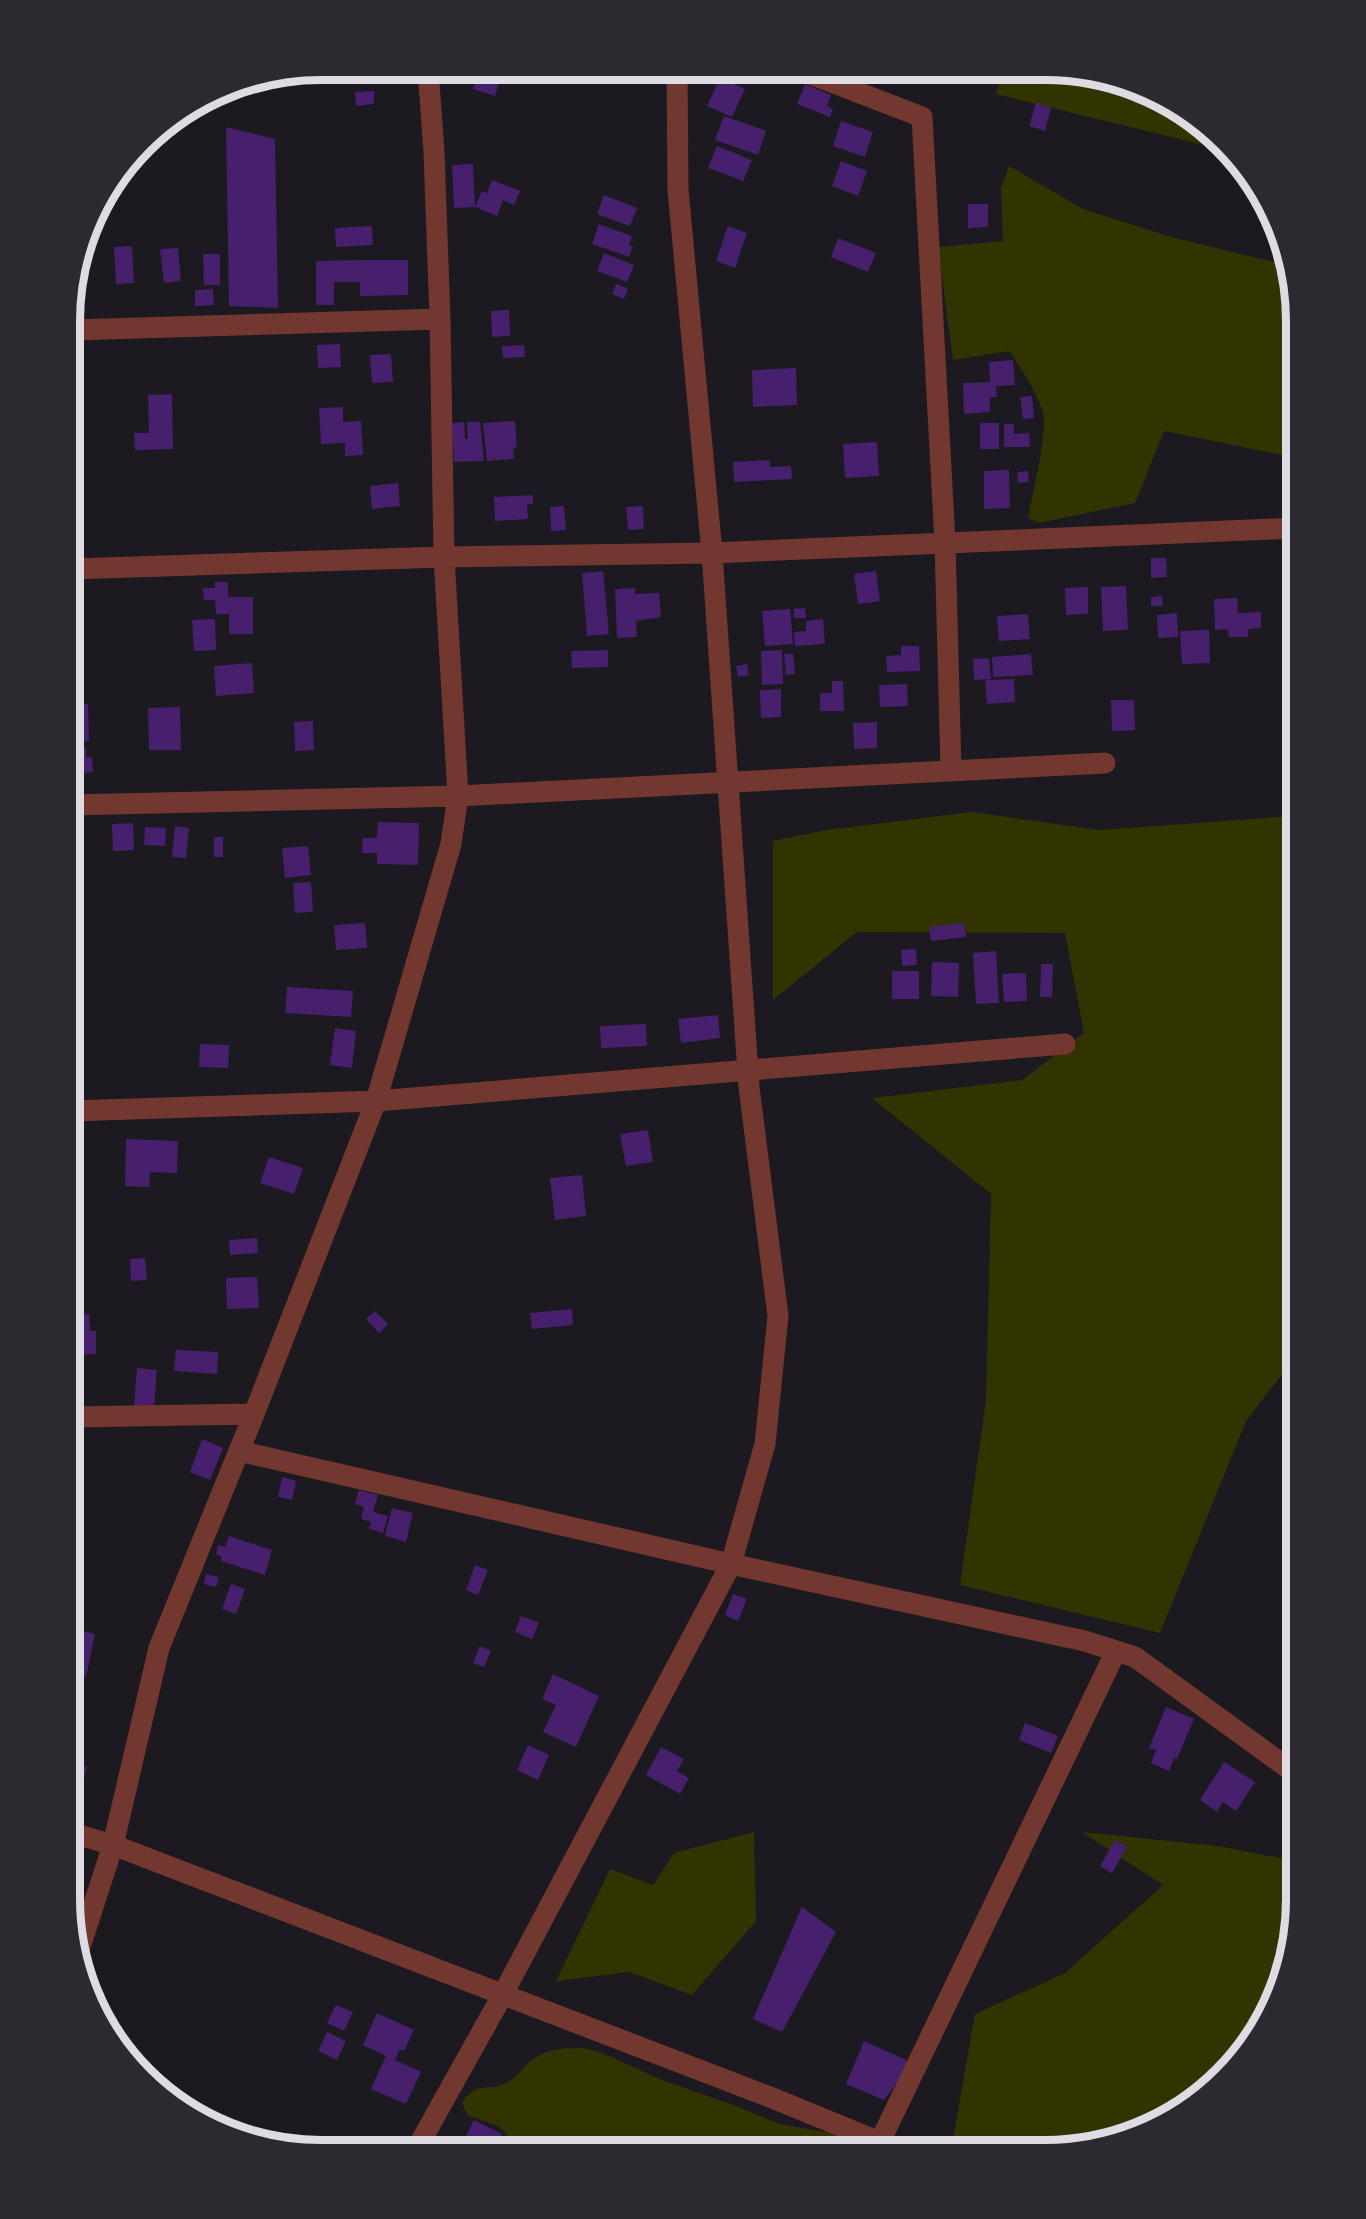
<svg xmlns="http://www.w3.org/2000/svg" width="1366" height="2219" font-family="'IBM Plex Sans',sans-serif">
  <style>
    .green { fill: #313400 }
    .building { fill: #46206d }
    .lines { fill: none; stroke-linecap: round; stroke-linejoin: round }
    .street { stroke: #72372f; stroke-width: 21 }
    .rim { fill: none; stroke: #dedce2; stroke-width: 8 }
  </style>
  <rect width="100%" height="100%" fill="#1c1921"/>
  <path class="green" d="M1003,71H1078L1142,88L1199,121L1228,151L996,94Z
    M1009,166L1083,209L1171,237L1286,265L1297,321V458L1164,431L1135,503L1039,523L1028,518C1032,495 1048,433 1043,413C1037,391 1021,370 1010,351L953,360L938,247L1003,241L1001,188Z
    M972,812L1100,830L1292,816L1297,819V1355L1246,1421L1160,1633L960,1585L986,1400L991,1194L872,1098L1022,1080L1084,1033L1065,933L857,932L773,1000V841L826,830Z
    M754,1832L756,1921L692,1995L629,1972L556,1981L610,1869L653,1885L674,1853Z
    M1082,1832L1218,1846L1296,1861V1915L1278,1994L1245,2051L1199,2098L1141,2131L1045,2150H951L975,2014L1065,1973L1163,1885Z
    M582,2048L600,2052L662,2080L731,2104L780,2124L842,2135L867,2149H534L519,2147L498,2126L467,2115L462,2102C479,2080 483,2092 504,2084C518,2079 524,2064 536,2057C550,2048 567,2048 582,2048Z"/>
  <path class="building" d="M479,69L502,72L495,96L473,89Z
    M730,70H753L750,78Z
    M988,71H998L1008,75L1005,84L986,77Z
    M720,78L745,89L732,117L707,106Z
    M805,84L831,95L827,106L833,109L830,117L797,104Z
    M374,91V104L356,106L355,92Z
    M1036,103L1051,108L1045,131L1029,126Z
    M724,116L766,131L758,155L715,140Z
    M841,121L873,132L865,157L833,146Z
    M226,127L275,139L278,308L229,306Z
    M717,146L752,160L743,181L708,168Z
    M841,161L867,171L858,196L832,186Z
    M473,164L475,207L454,208L452,165Z
    M492,180L520,191L514,205L503,200L497,216L475,207L482,191L487,193Z
    M604,195L637,208L630,226L597,214Z
    M968,204H988V227L968,228Z
    M599,224L632,236L629,245L633,246L629,257L592,244Z
    M372,226L373,245L336,247L335,228Z
    M728,226L747,233L735,268L716,261Z
    M838,238L876,253L868,272L831,257Z
    M132,246L134,283L116,284L114,247Z
    M178,248L181,281L164,283L160,249Z
    M604,253L634,265L627,282L597,271Z
    M203,254H220V285H204Z
    M360,260H408V295L360,296V282H334V305H316V261Z
    M73,281H77V303H71Z
    M616,284L628,289L624,299L612,294Z
    M213,289L214,305L195,306V290Z
    M509,310L510,336L492,337L491,311Z
    M340,344L341,367L318,368L317,345Z
    M524,345L525,357L503,358L502,346Z
    M391,354L393,382L372,383L370,355Z
    M1013,360L1015,385L996,386L997,397H990V412L964,414L963,383L990,382L989,362Z
    M81,362L82,390H71V363Z
    M796,368L797,405L753,407L752,370Z
    M172,394L173,449L135,450L134,433H149L148,395Z
    M1032,396L1034,418L1023,419L1020,397Z
    M343,407V422L361,421L363,455L345,456V443L321,444L319,408Z
    M515,421L517,447L513,448L514,459L487,461L483,423Z
    M464,422L465,439H468L467,422H480L484,461L454,462L452,423Z
    M980,423H999V449H980Z
    M1004,424H1014V434L1029,433L1030,447H1004Z
    M877,442L879,476L845,478L843,444Z
    M770,460V467L791,466L792,479L734,482L733,462Z
    M1009,470L1010,508L984,509V471Z
    M1028,471L1029,482L1018,483L1017,472Z
    M398,483L400,506L372,509L370,486Z
    M533,495V504H527L528,519L495,521L494,497Z
    M564,506L566,530L551,531L550,507Z
    M643,506L644,529L628,530L626,507Z
    M1151,558H1166L1167,577L1151,578Z
    M603,571L609,634L587,636L582,573Z
    M876,571L880,601L858,604L854,574Z
    M215,582H228V597H253V634H229V614H216L215,600H204L203,588H215Z
    M1126,586L1128,630L1103,631L1101,587Z
    M1088,587V614L1066,615L1065,588Z
    M635,588V594L659,593L661,617L636,621L637,637L617,638L615,589Z
    M1162,596L1163,606H1151V597Z
    M1237,598L1238,613L1261,612V628L1248,629V637H1229L1228,629L1215,630L1214,599Z
    M805,608L806,618H794V609Z
    M790,609L793,644L765,646L762,611Z
    M1177,613L1178,637L1158,638L1157,615Z
    M1028,614L1030,639L999,641L997,616Z
    M215,619L216,650L194,651L192,620Z
    M823,619L825,644L795,646L794,632L806,631V621Z
    M1209,630L1210,663L1182,664L1180,631Z
    M901,646H919L920,671L887,672L886,656L901,655Z
    M608,650V667L572,668L571,651Z
    M782,650L783,684L762,685L761,651Z
    M784,654H793L795,674L786,675Z
    M1031,654L1033,675L993,677L992,657Z
    M989,658L991,679L974,680L973,659Z
    M252,663L254,693L216,696L214,666Z
    M747,664L749,675L738,677L736,666Z
    M1014,679L1015,702L987,704L985,680Z
    M832,681H843L844,711H820V693H832Z
    M907,684L908,706L880,707L879,685Z
    M781,689V717L761,718L760,690Z
    M1111,700H1134L1135,730L1112,731Z
    M71,704H88L89,741H72Z
    M180,707L181,750H149L148,708Z
    M313,721L314,750L295,751L294,722Z
    M877,722V748L854,749L853,723Z
    M86,748V757H92L93,772L70,774L72,749Z
    M378,822L419,823L418,865L377,864V853H362L363,838H377Z
    M133,823L134,850L113,851L112,824Z
    M175,826L189,828L186,858L172,857Z
    M145,827L166,828L165,846L144,845Z
    M214,837H223V857H214Z
    M308,846L311,875L285,878L282,848Z
    M311,882L313,912L295,913L293,883Z
    M365,923L367,948L336,950L334,925Z
    M964,923L966,937L931,941L929,927Z
    M916,949L917,965L902,966L901,950Z
    M996,951L999,1003L976,1004L973,953Z
    M932,962L959,963L958,997L931,996Z
    M1041,964H1053L1052,997H1040Z
    M892,971H919V999H892Z
    M1026,973L1027,1001L1004,1002L1002,974Z
    M287,987L353,991L351,1017L285,1013Z
    M718,1015L720,1038L681,1043L678,1019Z
    M646,1024L647,1046L601,1048L600,1026Z
    M335,1028L356,1031L352,1068L330,1065Z
    M200,1044L229,1045L228,1068L199,1067Z
    M648,1130L653,1162L626,1166L620,1134Z
    M126,1139L178,1141L177,1173L150,1172L149,1187L125,1186Z
    M269,1157L303,1168L294,1194L260,1183Z
    M582,1175L586,1216L555,1220L550,1178Z
    M257,1238L258,1253L230,1255L229,1240Z
    M145,1258L147,1280L131,1281L130,1259Z
    M257,1277L259,1308L227,1309L226,1278Z
    M572,1309L573,1325L532,1329L530,1313Z
    M375,1311L388,1324L379,1333L366,1319Z
    M89,1314L90,1331H96V1354L70,1355V1315Z
    M176,1350L218,1352L217,1374L174,1371Z
    M137,1368L157,1370L154,1408L134,1406Z
    M202,1439L223,1448L210,1480L190,1472Z
    M282,1477L296,1481L292,1500L278,1497Z
    M359,1490L378,1495L373,1512L388,1516L383,1533L369,1529L371,1522L361,1519L364,1507L355,1504Z
    M392,1508L413,1513L406,1542L385,1536Z
    M229,1536L272,1550L265,1575L221,1561L222,1557L216,1554L218,1545L225,1547Z
    M475,1565L488,1570L478,1595L466,1590Z
    M206,1574L219,1577L216,1587L204,1584Z
    M231,1584L245,1589L236,1614L222,1609Z
    M733,1594L747,1599L738,1621L725,1615Z
    M521,1616L539,1623L532,1639L515,1632Z
    M69,1628L95,1634L86,1677L69,1673Z
    M480,1646L491,1651L484,1667L473,1663Z
    M553,1674L599,1696L576,1747L543,1732L556,1705L542,1699Z
    M1166,1707L1194,1719L1177,1759L1174,1758L1169,1771L1151,1763L1156,1750L1149,1748Z
    M1025,1723L1058,1736L1051,1753L1019,1740Z
    M528,1745L549,1755L538,1780L517,1770Z
    M661,1747L684,1759L677,1771L689,1778L680,1794L646,1775Z
    M69,1762L87,1767L79,1797L69,1794Z
    M1224,1762L1255,1782L1236,1811L1223,1802L1217,1812L1200,1800Z
    M1115,1840L1127,1847L1112,1873L1100,1866Z
    M802,1907L836,1932L782,2032L753,2019Z
    M336,2005L353,2012L344,2031L327,2023Z
    M377,2013L414,2030L404,2051L400,2049L395,2060L421,2072L406,2104L371,2089L386,2056L363,2045Z
    M327,2032L346,2041L337,2060L318,2051Z
    M864,2041L913,2063L884,2100L846,2084Z
    M474,2120L502,2134L495,2148H476L463,2142Z"/>
  <g class="lines">
    <path class="street" d="M800,70L922,117L945,542L951,770
      M71,330L440,319
      M71,569L444,557L712,553L1297,528
      M70,805L458,796L1105,763
      M70,1111L376,1101L1065,1044
      M70,1417L254,1414
      M239,1451L731,1564L1085,1641L1135,1657L1296,1774
      M69,1832L113,1845L775,2099L899,2150
      M79,1950L113,1845L159,1648L254,1414L376,1101L451,844L458,796L444,557L440,319L434,152L428,69
      M417,2148L503,1994L731,1564L765,1444L778,1316L749,1087L712,553L678,190L677,70
      M876,2150L1116,1651"/>
  </g>
  <path d="M0 0H1366V2219H0ZM321 80H1045A241 241 0 0 1 1286 321V1899A241 241 0 0 1 1045 2140H321A241 241 0 0 1 80 1899V321A241 241 0 0 1 321 80Z" fill="#2c2930" fill-rule="evenodd"/>
  <path class="rim" d="M321 80H1045A241 241 0 0 1 1286 321V1899A241 241 0 0 1 1045 2140H321A241 241 0 0 1 80 1899V321A241 241 0 0 1 321 80Z"/>
</svg>
